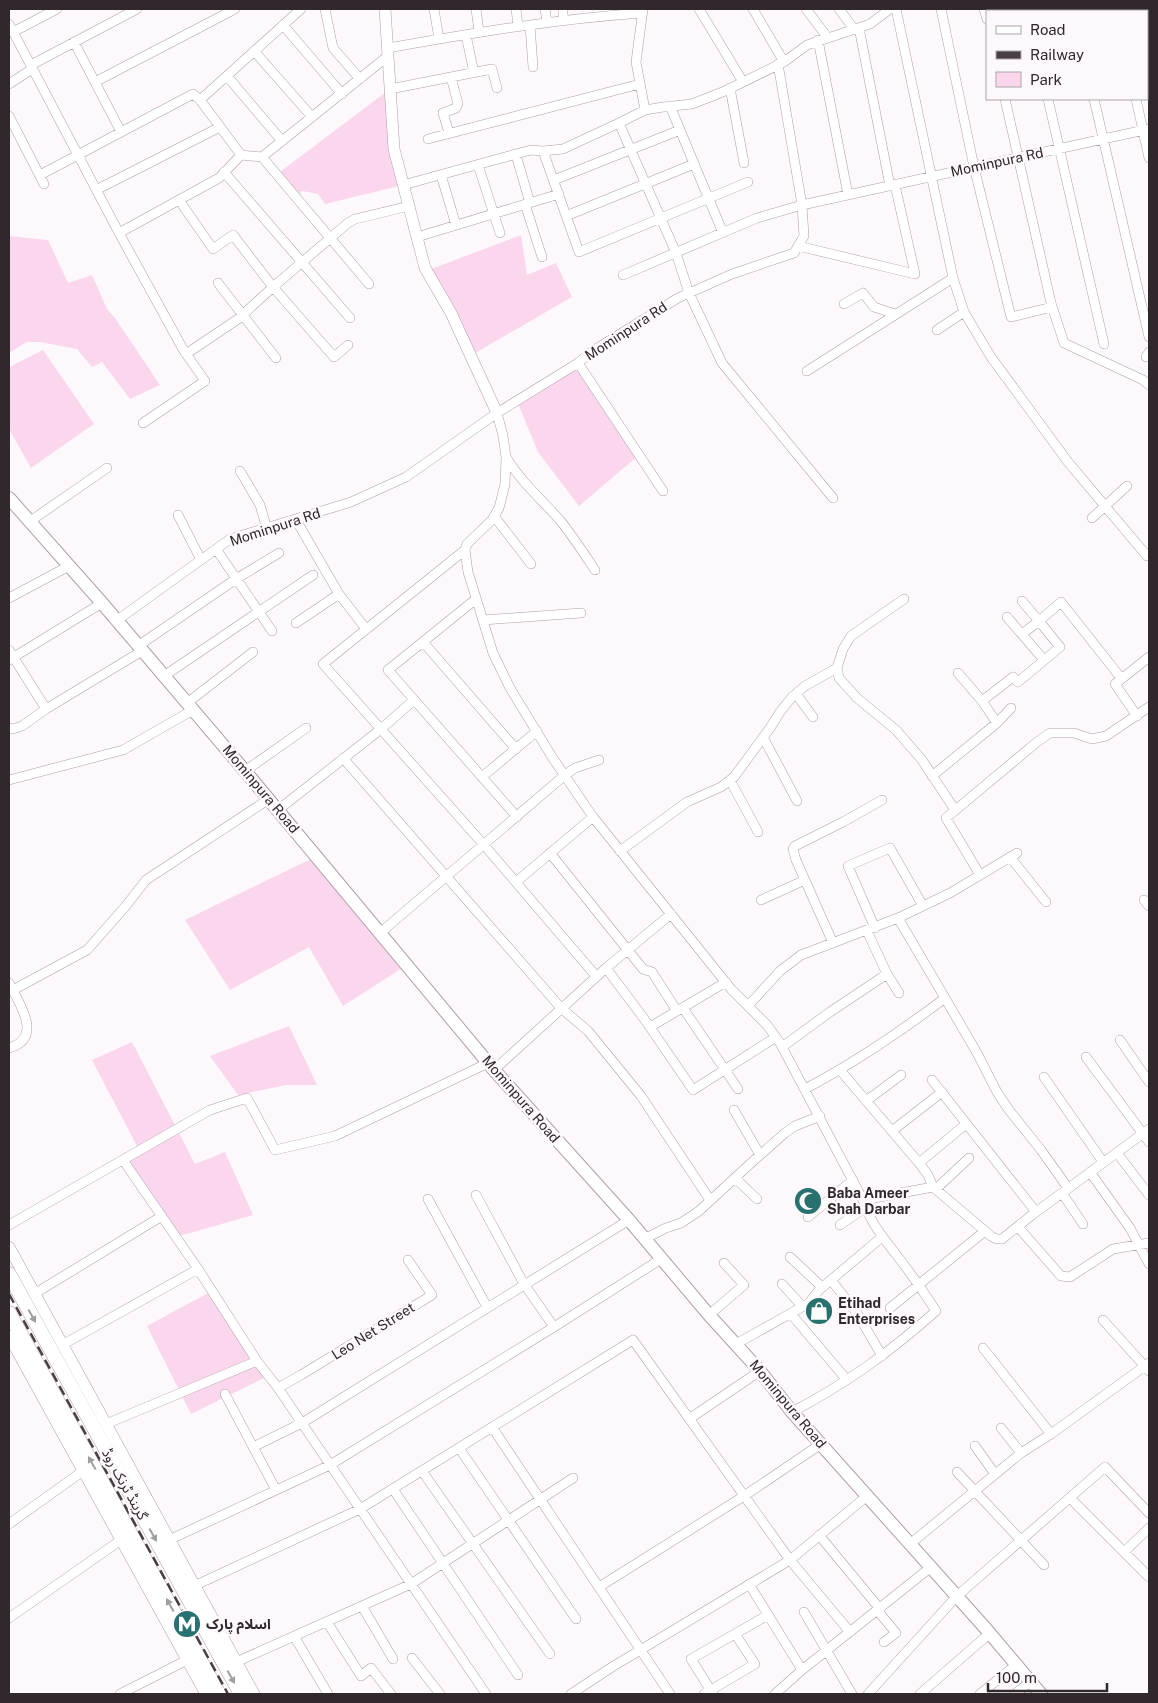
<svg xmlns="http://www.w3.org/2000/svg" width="1158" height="1703" font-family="'Public Sans','Noto Sans Arabic',sans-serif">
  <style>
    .green { fill: #fbd7ed }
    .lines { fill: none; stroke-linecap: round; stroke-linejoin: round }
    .minor-casing { stroke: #b29daa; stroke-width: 10 }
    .tertiary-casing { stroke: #b29daa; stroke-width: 12 }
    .secondary-casing { stroke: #b29daa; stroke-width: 14 }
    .primary-casing { stroke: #b29daa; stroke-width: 15 }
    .minor { stroke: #fff; stroke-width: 9 }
    .tertiary { stroke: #fff; stroke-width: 11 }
    .secondary { stroke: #fff; stroke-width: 12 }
    .primary { stroke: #fff; stroke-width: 14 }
    .rail { stroke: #473f44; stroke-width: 2.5; stroke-dasharray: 10 5; stroke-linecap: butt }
    .oneway { fill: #a29ea0 }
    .labels { text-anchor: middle; stroke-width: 5; stroke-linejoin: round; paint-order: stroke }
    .street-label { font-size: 14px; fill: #30282d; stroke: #fdf8fb }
    .poi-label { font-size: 14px; font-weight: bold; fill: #30282d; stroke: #fdf8fb; text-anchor: start }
  </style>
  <rect width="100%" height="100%" fill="#fdf8fb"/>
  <path class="green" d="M390,89L403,185L325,204L318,194L302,191L296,197L276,175Z
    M521,235L527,275L556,263L572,297L470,356L426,271Z
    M9,236L48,240L68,283L92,275L107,309L115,318L160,385L130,399L102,362L92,367L77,349L40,342H27L9,353Z
    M43,350L94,424L31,468L9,429V367Z
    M578,363L639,455L579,506L538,452L517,401Z
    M317,856L407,965L343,1006L309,947L230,990L185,920Z
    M289,1026L317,1085H286L238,1095L210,1056Z
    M132,1042L195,1164L225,1152L253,1215L176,1237L123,1160L139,1150L92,1060Z
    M212,1291L268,1376L191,1414L147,1326Z"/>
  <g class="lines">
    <defs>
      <path id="minor" d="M325,9L333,48L360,79
        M434,9L439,39
        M476,9L479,32
        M516,9L518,26
        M545,9L547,22
        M563,9V20
        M643,9L636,62L645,110L619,123L676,253L689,293L722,363L833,498
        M699,9L743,82
        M753,9L784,62
        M806,9L828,38
        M839,9L854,29
        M896,9L953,278L964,312L991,357L1068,462L1147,556
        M941,9L974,167L1011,317L1052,307
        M984,9L987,19
        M1028,9L1029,11
        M1073,9L1074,11
        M1116,9V11
        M9,24L119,233L184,351L205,381L143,423
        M283,25L342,94
        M530,25L533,67
        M859,28L890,186
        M13,32L57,9
        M466,35L474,73
        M818,40L848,195
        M74,42L121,132
        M388,48C473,33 556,19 642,13
        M254,51L312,117
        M31,65L137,9
        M227,76L282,141
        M95,82L235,9
        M9,84L32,69
        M730,88L744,163
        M390,89L492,69L497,88
        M1005,99L1051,303L1064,343L1143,380L1149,385
        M1048,99L1104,344
        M1094,99L1149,337
        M1136,99L1149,158
        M200,100L241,155L262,157L388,56
        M670,106L723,233
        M645,110L663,107L692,104L725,91L784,62L807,45L870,24L890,9
        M9,116L44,184
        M619,123L563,149L543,151L579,252L748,182
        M449,133L443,113L456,108L458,104L451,77
        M428,139L640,84
        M516,155L530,203
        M262,157L369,284
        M478,165L500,233
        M224,172L350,318
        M40,175L193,94L200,100L301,9
        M441,175L456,225
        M554,180L680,130
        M403,185L531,150L543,151
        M96,190L220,127
        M179,200L213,249L233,235L273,287L334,357L348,345
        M525,204L542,257
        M566,216L694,164
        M119,233L219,178L241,155
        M417,237L559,194
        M798,246L915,274L895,185
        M623,275L757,218L802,205L778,64
        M218,283L276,358
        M844,304L863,293L874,307L895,314
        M937,330L964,312
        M186,354L238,319L273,287L348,223L355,219L409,206
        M1146,357L1149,352
        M578,363L663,491
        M807,371L953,278
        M497,413L503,436L506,457L505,484L499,508L492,520L467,544L465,550L468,572L493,653L510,688L552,757L593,817L731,989L767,1025L780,1043L863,1200L933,1187L991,1236L996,1239H1002L1032,1215L1149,1129
        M506,457C521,482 540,498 559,519C572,535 583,552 595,570
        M240,471L260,505L267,529
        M178,515L201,560
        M494,516L531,564
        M1092,518L1127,486
        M296,520L339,594L366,629
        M29,522L107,468
        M216,549L272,631
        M465,550L323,664L484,845L596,976
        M9,598L69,566
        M476,599L388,670L517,817
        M1022,601L1039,621L1022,634
        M1007,617L1044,660
        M483,620L581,613
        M116,621L230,539L351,502L406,477L497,413L578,363L591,352L678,298L732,274L794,253L804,236L802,205L1149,129
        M296,623L339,594
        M423,642L516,749
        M138,646L236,579L279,553
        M9,650L46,709
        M9,660L102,603
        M837,668L839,678L857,698L896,730L922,760L955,810
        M958,673L982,701L997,723
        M164,676L313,575
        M796,694L813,717
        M982,701L1013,677L1018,682L1060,647L1039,621L1061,602L1121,678
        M187,703L253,652
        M1137,716L1115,684L1149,657
        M9,728L13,729L22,726L46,709L142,651
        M763,737L797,801
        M343,758L561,1008L588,1031L641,1096L710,1200
        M245,771L306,728
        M932,776L997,723L1011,708
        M482,777L537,731
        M9,780L123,750L193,710
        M730,780L758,832
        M278,810L381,729L414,700
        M620,851L687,802L721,787L734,777L770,728L780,712L792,697L805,686L837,668L843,649L851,636L904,599
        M550,853L643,969L652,972L677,1011
        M1010,857L1046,902
        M980,875L946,818L1037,742L1050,733H1074L1092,739L1106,736L1149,707
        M516,882L593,817
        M761,900L805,880
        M1144,900L1149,906
        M875,928L848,866L890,848L923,906
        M380,933L565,775L575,768L599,760
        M833,943L796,860L793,849L795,846L843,822L882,800
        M606,968L645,1020L693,1090L776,1037
        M887,974L899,993
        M9,983C19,1003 44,1038 9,1048
        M13,990L87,950L125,907L146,880L269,799
        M945,998L977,1053L997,1092L1009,1110L1041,1150L1068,1188
        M748,1006L780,971L801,955L898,918L950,893L1017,853
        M683,1008L738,1089
        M650,1027L726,982
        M1120,1040L1149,1082
        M782,1047L830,1012L887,974L867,931
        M1086,1057L1149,1142
        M494,1070L606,968L671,914
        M840,1070L919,1163L928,1175L933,1187
        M1044,1077L1103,1162
        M932,1080L1036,1212
        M805,1089C854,1063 900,1032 945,998L898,918
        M866,1101L901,1075
        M734,1110L760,1155
        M892,1131L942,1092
        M1117,1153L1149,1195
        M123,1160L198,1269L257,1361L278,1388L486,1694
        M919,1163L966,1124
        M1090,1172L1130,1228L1149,1264
        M735,1178L757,1199
        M936,1189L969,1158
        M1062,1193L1083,1224
        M476,1195L524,1284L554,1327
        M428,1199L487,1307
        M808,1217L853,1180
        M9,1225L210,1110L247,1098L275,1150L335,1136L488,1063
        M840,1225L866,1207
        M1018,1227L1061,1276L1070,1277L1113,1249L1149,1243
        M644,1239L666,1228L681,1223L699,1211L751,1163L785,1133L795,1126L820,1116
        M790,1257L822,1287
        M831,1280L857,1313L882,1356
        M782,1284L803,1307
        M34,1294L162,1216
        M890,1308L985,1231
        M791,1314L847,1380
        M709,1315L744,1285L724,1263
        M1103,1320L1149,1371
        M736,1344L809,1303L819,1290L882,1237
        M62,1345L198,1269
        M983,1348L1051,1434
        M278,1388L301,1375L432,1295L408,1260
        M225,1394L276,1490
        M792,1412C847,1383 890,1352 936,1311C923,1291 910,1272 895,1253C880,1233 872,1225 863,1200
        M689,1419L760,1371
        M106,1424L257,1361
        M492,1427L670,1694
        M1001,1428L1021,1453
        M975,1446L995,1474
        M253,1447L302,1423L629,1220
        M459,1448L576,1619
        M422,1471L550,1654
        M957,1472L1044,1565
        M393,1489L518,1675
        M1071,1499L1149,1577
        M9,1524L83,1471
        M819,1535L880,1609
        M169,1540L330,1465L554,1327L661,1259
        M910,1544L1021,1453L1051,1434L1149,1363
        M1124,1552L1149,1528
        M749,1584L802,1670
        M194,1586L360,1509L633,1340L790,1560L850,1632
        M599,1587L744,1496L821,1444
        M362,1606L393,1659
        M877,1610L896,1633L884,1642
        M804,1612L852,1694
        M9,1618L121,1540
        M327,1622L361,1676L371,1668L391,1694
        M294,1636L328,1694
        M412,1658L440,1694
        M236,1662L411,1584L573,1478
        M120,1694L187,1660
        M571,1694L612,1667L790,1560L867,1496
        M704,1694L755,1664L735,1634
        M713,1694L691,1659L768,1615
        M775,1694L802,1670L931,1567
        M868,1694L957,1596L1105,1467L1149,1513
        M920,1694L990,1633
        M980,1694L1016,1665
        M1015,1694L1030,1682"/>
      <path id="tertiary" d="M385,9L394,149L425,268L451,313L497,413
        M9,1247L254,1694
        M9,1336L206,1694"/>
      <path id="secondary" d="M9,498L102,603L245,771L494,1070L629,1220L709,1315L760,1371L792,1412L987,1630L1041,1694"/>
      <path id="primary" d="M9,1274L241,1694
        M9,1313L219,1694"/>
    </defs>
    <use href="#minor" class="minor-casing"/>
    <use href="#tertiary" class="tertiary-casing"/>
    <use href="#secondary" class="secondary-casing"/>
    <use href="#primary" class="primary-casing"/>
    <use href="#minor" class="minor"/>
    <use href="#tertiary" class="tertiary"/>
    <use href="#secondary" class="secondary"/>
    <use href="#primary" class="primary"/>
    <path class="rail" d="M9,1294L228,1694"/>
  </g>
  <defs><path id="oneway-solid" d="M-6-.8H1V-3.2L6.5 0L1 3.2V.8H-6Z" transform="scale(1.25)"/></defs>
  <g class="oneway">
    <use href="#oneway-solid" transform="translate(32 1316) rotate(61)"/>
    <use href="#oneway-solid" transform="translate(92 1463) rotate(-119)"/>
    <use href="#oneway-solid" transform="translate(153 1535) rotate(61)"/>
    <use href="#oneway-solid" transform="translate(170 1605) rotate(-119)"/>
    <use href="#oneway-solid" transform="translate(231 1677) rotate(61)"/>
  </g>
  <defs>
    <symbol id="mosque-disc" viewBox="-11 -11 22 22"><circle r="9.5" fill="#27716e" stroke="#fdf8fb"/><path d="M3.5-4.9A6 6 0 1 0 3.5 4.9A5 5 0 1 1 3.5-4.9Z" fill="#fff"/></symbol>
    <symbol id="shop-disc" viewBox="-11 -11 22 22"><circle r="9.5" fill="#27716e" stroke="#fdf8fb"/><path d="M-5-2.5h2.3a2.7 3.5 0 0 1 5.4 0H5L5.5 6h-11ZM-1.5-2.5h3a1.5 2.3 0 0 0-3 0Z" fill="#fff"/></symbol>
    <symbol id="metro-disc" viewBox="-11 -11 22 22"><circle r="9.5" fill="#27716e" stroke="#fdf8fb"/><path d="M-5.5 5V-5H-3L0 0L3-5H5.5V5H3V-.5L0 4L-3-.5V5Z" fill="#fff"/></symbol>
  </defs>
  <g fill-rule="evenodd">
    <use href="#mosque-disc" x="792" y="1185" width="32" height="32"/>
    <use href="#shop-disc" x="803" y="1295" width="32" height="32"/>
    <use href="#metro-disc" x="171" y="1608" width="32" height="32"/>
  </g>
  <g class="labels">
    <g class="street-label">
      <text transform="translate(997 162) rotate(-12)" y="5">Mominpura Rd</text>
      <text transform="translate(626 331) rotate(-33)" y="5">Mominpura Rd</text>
      <text transform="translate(275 527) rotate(-18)" y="5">Mominpura Rd</text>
      <text transform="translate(261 789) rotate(50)" y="5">Mominpura Road</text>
      <text transform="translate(521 1099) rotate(49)" y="5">Mominpura Road</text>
      <text transform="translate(373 1331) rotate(-32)" y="5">Leo Net Street</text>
      <text transform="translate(788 1404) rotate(50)" y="5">Mominpura Road</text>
      <text transform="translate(125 1484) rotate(61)" y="5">گرینڈ ٹرنک روڈ</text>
    </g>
    <g class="poi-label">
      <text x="827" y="1198">Baba Ameer<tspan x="827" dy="16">Shah Darbar</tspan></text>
      <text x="838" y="1308">Etihad<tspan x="838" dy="16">Enterprises</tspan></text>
      <text x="206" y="1629">اسلام پارک</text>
    </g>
  </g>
  <rect width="1158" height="1703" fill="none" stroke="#30282d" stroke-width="20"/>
  <rect x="986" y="10" width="162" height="90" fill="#fdf8fb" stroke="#aba5a9"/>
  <rect x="996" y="26" width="25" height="8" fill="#ffffff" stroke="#aba5a9"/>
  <text x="1030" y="35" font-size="15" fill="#30282d">Road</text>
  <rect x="996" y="51" width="25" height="8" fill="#473f44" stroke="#aba5a9"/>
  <text x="1030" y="60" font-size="15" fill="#30282d">Railway</text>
  <rect x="996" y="72" width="25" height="15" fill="#fbd7ed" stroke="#aba5a9"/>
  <text x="1030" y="85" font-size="15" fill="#30282d">Park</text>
  <path d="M988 1683v8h119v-8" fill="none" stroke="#30282d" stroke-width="2.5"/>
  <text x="996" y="1683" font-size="15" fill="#30282d" stroke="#fdf8fb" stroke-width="4" paint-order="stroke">100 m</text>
</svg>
